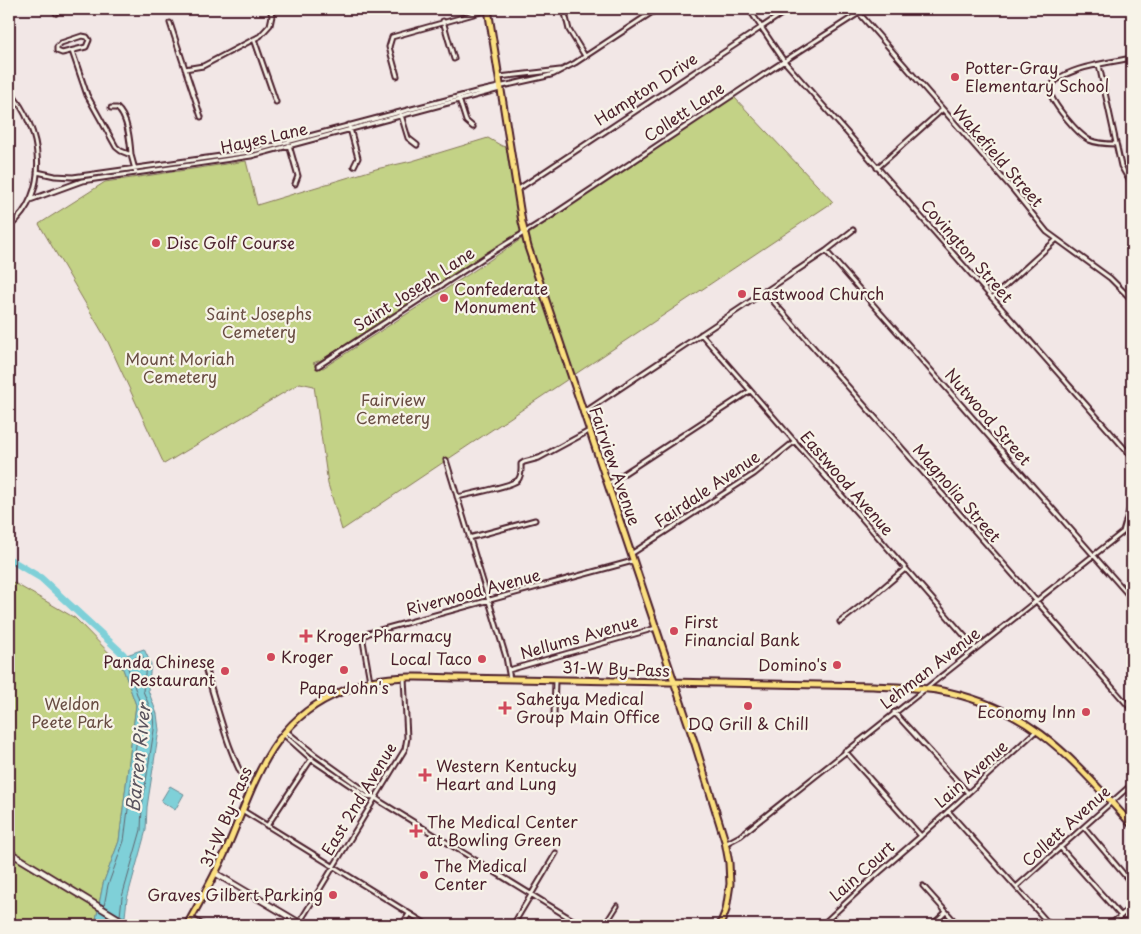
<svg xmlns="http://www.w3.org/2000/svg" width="1141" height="934" font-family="'Playpen Sans',sans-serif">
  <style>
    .green { fill: #c3d286; stroke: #867858 }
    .water { fill: #7fd0d8; stroke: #6a8993 }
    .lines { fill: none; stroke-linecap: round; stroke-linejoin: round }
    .shore { stroke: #5f6670; stroke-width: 1 }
    .river { stroke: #7fd0d8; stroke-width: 7 }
    .minor-casing { stroke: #4a1f2b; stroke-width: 7 }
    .tertiary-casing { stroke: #4a1f2b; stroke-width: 8 }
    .primary-casing { stroke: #4a1f2b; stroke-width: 9 }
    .minor { stroke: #f7f3e8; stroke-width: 3 }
    .tertiary { stroke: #f7f3e8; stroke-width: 4.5 }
    .primary { stroke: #fbe080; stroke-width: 5 }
    .poi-dot { fill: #d1495b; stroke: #f7f3e8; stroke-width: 2 }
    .labels { text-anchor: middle; stroke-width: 4.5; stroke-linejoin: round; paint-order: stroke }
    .poi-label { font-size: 16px; fill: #4a1f2b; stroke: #f7f3e8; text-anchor: start }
    .street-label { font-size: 16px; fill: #4a1f2b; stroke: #f7f3e8 }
    .park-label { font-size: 16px; fill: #684c42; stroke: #f7f3e8 }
    .water-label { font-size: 18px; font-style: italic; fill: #5a545f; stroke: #f7f3e8 }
  </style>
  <rect width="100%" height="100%" fill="#f2e7e6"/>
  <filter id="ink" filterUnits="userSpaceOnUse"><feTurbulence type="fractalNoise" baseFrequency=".02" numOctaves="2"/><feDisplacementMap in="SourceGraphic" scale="10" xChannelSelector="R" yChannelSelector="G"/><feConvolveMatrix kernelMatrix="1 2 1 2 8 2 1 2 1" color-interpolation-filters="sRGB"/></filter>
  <g filter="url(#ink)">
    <path class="green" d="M734,97L833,202L342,530L328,484L314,386L300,383L164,464L108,342L39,224L105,182L246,161L257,205L376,169L412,161L488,138L502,146L510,148L524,234L321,360L313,363L323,368L466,276Z
      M9,580L75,618L122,666L136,705L119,841L103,884L95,925H9Z"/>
    <path class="water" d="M144,649L151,664L148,690L157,714L159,730L147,807L146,830L127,899L124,925H95L103,884L119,841L136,705L122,666L115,659Z
      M170,786L184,794L175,810L161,801Z"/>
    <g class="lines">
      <path class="shore" d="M104,906L108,885L124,841L141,706L126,662L142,655L146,665L143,691L153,715L154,730L142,806L141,830L122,897L120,916"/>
      <path class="river" d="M9,559L41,578L123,654L128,663"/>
      <defs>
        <path id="minor" d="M54,9L56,13
          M564,9L569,30L585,56
          M749,9L784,61L1132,457
          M443,21L454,59
          M170,23L201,117
          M82,36L87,37L89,40L86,47L62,53L57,51V47L61,43Z
          M254,39L276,102
          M72,51L87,95L116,147L121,151L131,155L136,173
          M1099,65L1121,166L1132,185
          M185,69L203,66L260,36L270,25L272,16L270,9
          M397,76L389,47L392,37L488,10
          M499,77L560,70
          M9,91C43,128 51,193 9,227
          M459,99L466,121L473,127
          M111,108H117C128,117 130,141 131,154
          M401,115L408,138L417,145
          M349,125L358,158L354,166
          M1116,144C1107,144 1098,144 1089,140C1078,134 1049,101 1050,89C1057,68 1112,62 1132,58
          M289,145L298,176L295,184
          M877,168L942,110
          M37,172L55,176L73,177L249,152L476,92L543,77L554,74L575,63L657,9
          M517,190L789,9
          M30,200L82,181L251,156L500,89
          M826,251L1132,599
          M764,291L1132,710
          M992,298L1056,240
          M701,334L975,648
          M318,366L485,257L551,216L772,69L859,13L1014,191L1047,232L1110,278L1132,300
          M583,413L826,251L853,230
          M446,460L506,657L510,679
          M608,484L750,391
          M457,497C469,494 510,487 518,480C522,475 521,470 521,464L524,462L539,458L589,431
          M469,538L535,520
          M631,554L754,474L795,441
          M840,622L872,597L905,569
          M509,670L656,628
          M206,671C219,711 228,754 250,790
          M370,681L363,641L364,636L369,633L633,561
          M894,712L968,793
          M554,715L555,680
          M286,731L314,754L381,802L581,925
          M283,734L311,759L366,796L374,797
          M845,751L921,836
          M242,810L428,925
          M948,811L1050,925
          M267,826L312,758
          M1084,827L1132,884
          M725,844L740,836L1123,532L1132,500
          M1060,847L1121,916
          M923,886L958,925
          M1016,887L1132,784
          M191,918L203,925
          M298,925L405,749L407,738L404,677
          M402,925L409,914
          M513,925L556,853
          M605,925L617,906
          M822,925L868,882L921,836L1036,731
          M932,925L946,912
          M1110,925L1132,906"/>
        <path id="tertiary" d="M9,852L129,925
          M215,873L303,925"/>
        <path id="primary" d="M488,9L522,222L528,247L695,744L725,841L729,863L730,884L726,910L720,925
          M187,925C201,900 216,874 227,848C253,788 268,726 332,696C345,690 357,684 371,681C400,675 429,677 458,678L873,686C894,687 916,687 937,690C1032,707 1072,759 1132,825"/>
      </defs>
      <use href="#minor" class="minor-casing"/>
      <use href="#tertiary" class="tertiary-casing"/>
      <use href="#primary" class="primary-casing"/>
      <use href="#minor" class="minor"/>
      <use href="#tertiary" class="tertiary"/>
      <use href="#primary" class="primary"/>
    </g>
  </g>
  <g class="poi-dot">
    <circle cx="955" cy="77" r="5"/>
    <circle cx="156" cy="243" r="5"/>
    <circle cx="742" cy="294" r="5"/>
    <circle cx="444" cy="298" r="5"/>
    <circle cx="674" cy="631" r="5"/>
    <path d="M303.5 628.5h5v5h5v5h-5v5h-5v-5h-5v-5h5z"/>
    <circle cx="271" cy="657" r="5"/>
    <circle cx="482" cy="659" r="5"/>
    <circle cx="837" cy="665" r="5"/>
    <circle cx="344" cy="670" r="5"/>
    <circle cx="225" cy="671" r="5"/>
    <circle cx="748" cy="706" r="5"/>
    <path d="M502.5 700.5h5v5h5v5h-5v5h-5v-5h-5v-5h5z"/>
    <circle cx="1086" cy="712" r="5"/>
    <path d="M422.5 767.5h5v5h5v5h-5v5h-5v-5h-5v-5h5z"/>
    <path d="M413.5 823.5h5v5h5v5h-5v5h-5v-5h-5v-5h5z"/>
    <circle cx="424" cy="875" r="5"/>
    <circle cx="333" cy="895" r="5"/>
  </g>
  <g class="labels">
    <g class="poi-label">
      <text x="965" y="74">Potter-Gray<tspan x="965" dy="18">Elementary School</tspan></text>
      <text x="166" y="249">Disc Golf Course</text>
      <text x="454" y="295">Confederate<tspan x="454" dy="18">Monument</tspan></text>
      <text x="752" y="300">Eastwood Church</text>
      <text x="684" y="628">First<tspan x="684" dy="18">Financial Bank</tspan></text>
      <text x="316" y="642">Kroger Pharmacy</text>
      <text x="281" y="663">Kroger</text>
      <text x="472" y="665" text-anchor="end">Local Taco</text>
      <text x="215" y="668" text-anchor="end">Panda Chinese<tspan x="215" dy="18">Restaurant</tspan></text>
      <text x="827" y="671" text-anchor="end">Domino's</text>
      <text x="344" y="694" text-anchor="middle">Papa John's</text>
      <text x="516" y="705">Sahetya Medical<tspan x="516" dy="18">Group Main Office</tspan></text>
      <text x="1076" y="718" text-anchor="end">Economy Inn</text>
      <text x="748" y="730" text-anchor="middle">DQ Grill &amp; Chill</text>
      <text x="436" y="772">Western Kentucky<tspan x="436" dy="18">Heart and Lung</tspan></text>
      <text x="427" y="828">The Medical Center<tspan x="427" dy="18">at Bowling Green</tspan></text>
      <text x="434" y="872">The Medical<tspan x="434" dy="18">Center</tspan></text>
      <text x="323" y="901" text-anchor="end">Graves Gilbert Parking</text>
    </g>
    <g class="street-label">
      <text transform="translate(646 89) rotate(-33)" y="6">Hampton Drive</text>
      <text transform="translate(684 112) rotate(-34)" y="6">Collett Lane</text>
      <text transform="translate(264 138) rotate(-13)" y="6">Hayes Lane</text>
      <text transform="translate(998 156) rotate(49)" y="6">Wakefield Street</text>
      <text transform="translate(967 251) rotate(49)" y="6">Covington Street</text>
      <text transform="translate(414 289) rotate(-33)" y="6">Saint Joseph Lane</text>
      <text transform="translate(988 417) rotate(49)" y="6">Nutwood Street</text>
      <text transform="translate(615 466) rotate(71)" y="6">Fairview Avenue</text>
      <text transform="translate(847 483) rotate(49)" y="6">Eastwood Avenue</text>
      <text transform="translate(707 489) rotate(-34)" y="6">Fairdale Avenue</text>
      <text transform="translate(957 493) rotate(49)" y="6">Magnolia Street</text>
      <text transform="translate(473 592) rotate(-15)" y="6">Riverwood Avenue</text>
      <text transform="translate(579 637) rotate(-16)" y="6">Nellums Avenue</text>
      <text transform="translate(930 668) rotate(-38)" y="6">Lehman Avenue</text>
      <text transform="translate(616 669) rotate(2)" y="6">31-W By-Pass</text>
      <text transform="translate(971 774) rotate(-42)" y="6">Lain Avenue</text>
      <text transform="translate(359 799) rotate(-59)" y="6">East 2nd Avenue</text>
      <text transform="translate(226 817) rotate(-67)" y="6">31-W By-Pass</text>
      <text transform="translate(1066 826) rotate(-42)" y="6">Collett Avenue</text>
      <text transform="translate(862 871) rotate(-42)" y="6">Lain Court</text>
    </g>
    <g class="park-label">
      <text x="259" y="320">Saint Josephs<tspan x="259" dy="18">Cemetery</tspan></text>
      <text x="180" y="365">Mount Moriah<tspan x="180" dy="18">Cemetery</tspan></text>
      <text x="393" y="406">Fairview<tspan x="393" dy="18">Cemetery</tspan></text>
      <text x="72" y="710">Weldon<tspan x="72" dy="18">Peete Park</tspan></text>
    </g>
    <g class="water-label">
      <text transform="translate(139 758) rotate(-84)" y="6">Barren River</text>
    </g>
  </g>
  <rect width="1141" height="934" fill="none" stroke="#f7f3e8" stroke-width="30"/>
  <rect x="15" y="15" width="1111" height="904" fill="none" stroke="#4a1f2b" stroke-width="2" filter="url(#ink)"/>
</svg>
